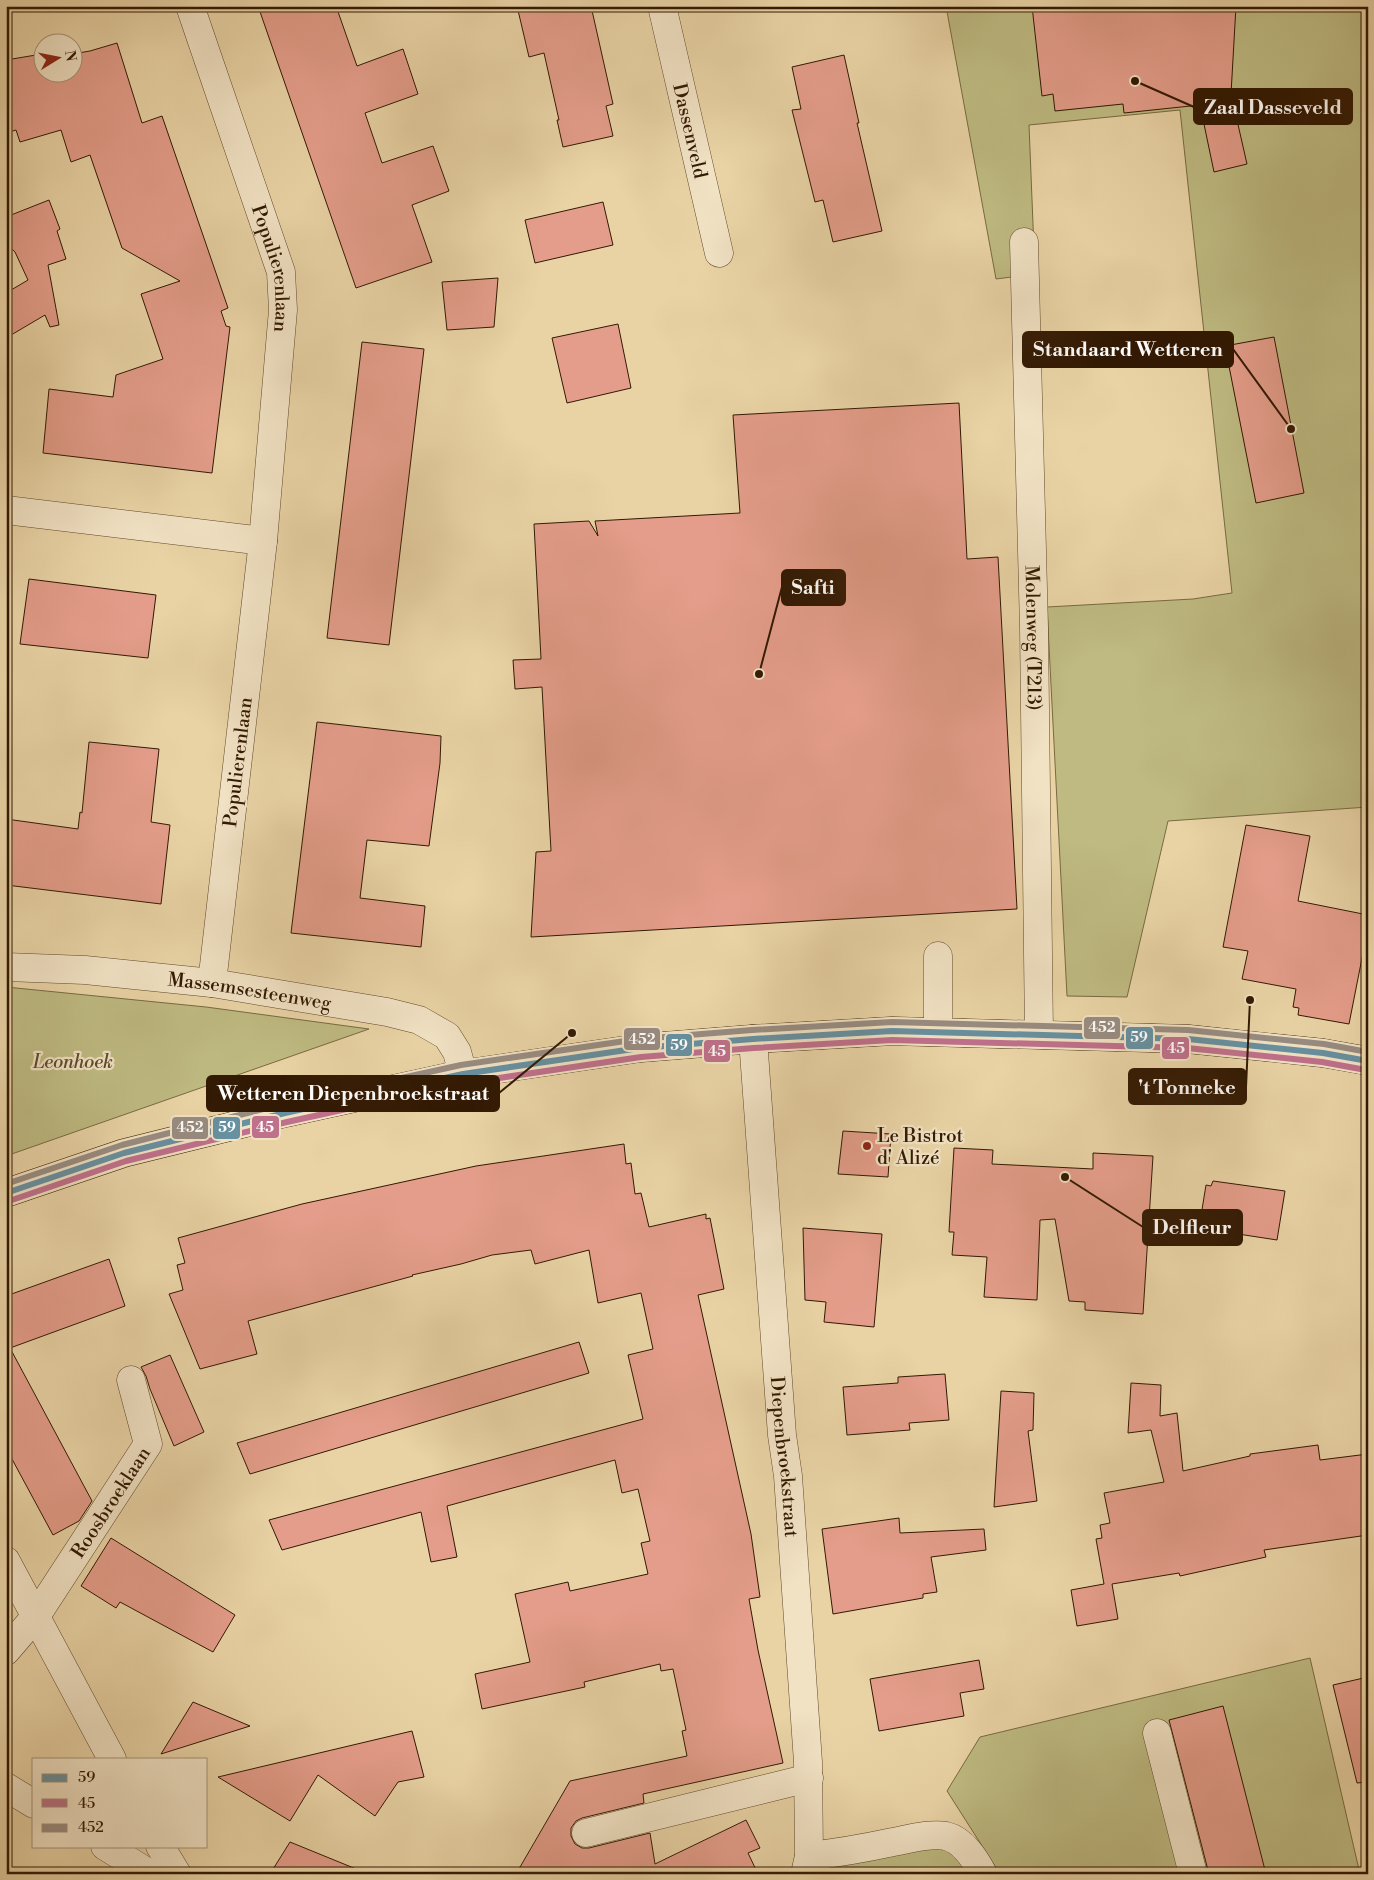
<svg xmlns="http://www.w3.org/2000/svg" width="1374" height="1880" font-family="'Libre Bodoni',serif">
  <style>
    .green { fill: #beba81; stroke: #786a42 }
    .building { fill: #e49d8a; stroke: #321903 }
    .lines { fill: none; stroke-linecap: round; stroke-linejoin: round }
    .minor-casing { stroke: #60482c; stroke-width: 29 }
    .major-casing { stroke: #321903; stroke-width: 29 }
    .minor { stroke: #f1e2c4; stroke-width: 28 }
    .major { stroke: #e9d3a5; stroke-width: 28 }
    .bus-1-casing { stroke: #f1e2c4; stroke-width: 10 }
    .bus-2-casing { stroke: #f1e2c4; stroke-width: 10 }
    .bus-3-casing { stroke: #f1e2c4; stroke-width: 10 }
    .bus-1 { stroke: #6790a0; stroke-width: 6 }
    .bus-2 { stroke: #bf708b; stroke-width: 6 }
    .bus-3 { stroke: #988c81; stroke-width: 6 }
    .poi-dot { fill: #8f2418; stroke: #f1e2c4; stroke-width: 2 }
    .labels { text-anchor: middle; stroke-width: 4.5; stroke-linejoin: round; paint-order: stroke }
    .street-label { font-size: 19px; fill: #321903; stroke: #f1e2c4 }
    .park-label { font-size: 19px; font-style: italic; fill: #5c4929; stroke: #f1e2c4 }
    .poi-label { font-size: 19px; fill: #321903; stroke: #f1e2c4; text-anchor: start }
    .leader { fill: none; stroke: #321903; stroke-width: 2 }
    .callout-dot { fill: #321903; stroke: #f1e2c4; stroke-width: 2 }
    .callout { fill: #321903; stroke: #321903; stroke-width: 2 }
    .callout-label { font-size: 20px; text-anchor: middle; font-weight: bold; fill: #fff }
    .line-badge { stroke: #f1e2c4; stroke-width: 2 }
    .badge-label { font-size: 14px; text-anchor: middle; font-weight: bold; fill: #fff }
  </style>
  <rect width="100%" height="100%" fill="#e9d3a5"/>
  <filter id="stains"><feTurbulence type="fractalNoise" baseFrequency=".004" numOctaves="4"/><feColorMatrix values="0 0 0 0 .2 0 0 0 0 .09 0 0 0 0 .02 0 0 0 .5 -.17"/></filter>
  <radialGradient id="worn" r=".72"><stop offset=".6" stop-color="#630" stop-opacity="0"/><stop offset="1" stop-color="#630" stop-opacity=".3"/></radialGradient>
  <path class="green" d="M946,6H1368V807L1168,821L1127,997L1067,996L1047,607L1193,599L1232,593L1180,110L1029,125L1035,274L996,279Z
    M6,987L206,1007L369,1029L6,1156Z
    M1310,1658L1360,1874H1000L947,1791L980,1737Z
    M947,1836L983,1874H805L809,1856Z"/>
  <path class="building" d="M258,6H336L357,66L403,49L418,94L365,113L382,163L433,146L449,191L412,205L432,262L356,288Z
    M517,6H591L613,104L606,106L613,136L563,147L557,120H559L544,53L529,57Z
    M1032,6H1236L1231,94L1247,164L1214,172L1200,105L1124,113L1123,104L1055,111L1053,94L1042,96Z
    M117,43L142,123L162,116L228,308L221,311L226,326L230,327L212,473L43,453L49,389L113,397L116,375L163,359L141,294L180,281L122,248L90,155L71,162L61,130L20,142L16,130L6,133V60L42,54V72H72V54L90,51Z
    M844,55L859,123H857L882,231L833,242L823,200L815,202L792,110L801,109L792,67Z
    M49,200L60,229L57,231L66,259L48,265L59,325L50,327L45,315L6,338V293L28,280L15,252L6,243V217Z
    M603,202L613,245L535,263L525,220Z
    M498,278L494,327L447,330L442,282Z
    M618,324L631,388L567,403L552,338Z
    M1274,337L1304,493L1256,503L1225,346Z
    M362,342L424,349L389,645L327,638Z
    M959,403L967,559L998,557L1017,909L531,937L536,852L551,851L542,687L515,689L513,660L541,659L534,524L589,521L598,536L595,521L740,513L733,415Z
    M29,579L156,595L148,658L20,644Z
    M317,722L441,736L440,763L429,846L367,840L360,898L425,906L421,947L291,933Z
    M89,742L159,749L151,822L170,825L161,904L6,885V819L78,829L80,812L82,813Z
    M1246,825L1310,836L1298,901L1368,915V948H1364L1349,1024L1298,1015L1299,1008L1293,1007L1296,989L1242,979L1248,951L1223,947Z
    M843,1131L891,1134L888,1177L838,1174Z
    M624,1144L626,1164L631,1163L635,1194L641,1193L649,1227L706,1214V1219L710,1218L724,1289L698,1295L751,1534L760,1597L749,1599L758,1650L783,1763L643,1794L644,1803L582,1818L576,1821L571,1828V1836L575,1844L582,1848H589L650,1833L655,1864L746,1820L760,1848L748,1853L758,1874H516L570,1781L687,1756L682,1731L686,1730L673,1669L661,1671L660,1664L584,1682L585,1687L482,1709L475,1674L530,1662L515,1594L568,1582L570,1591L648,1574L641,1543L650,1541L638,1489L622,1493L615,1460L447,1506L457,1557L431,1562L421,1512L282,1550L269,1520L643,1419L628,1355L653,1349L641,1293L598,1303L589,1250L535,1264L531,1250L492,1255L461,1264L412,1275L413,1276L248,1321L257,1354L200,1369L169,1294L183,1290L177,1265L185,1263L178,1238L302,1204L476,1166Z
    M954,1148L993,1150L992,1164L1093,1169V1153L1153,1156L1143,1314L1085,1310V1302L1069,1301L1055,1219L1040,1220L1037,1300L984,1297L987,1257L952,1255L954,1232H949Z
    M1213,1181L1285,1191L1277,1240L1199,1228L1206,1185L1211,1186Z
    M803,1228L882,1234L874,1327L824,1322L826,1302L805,1300Z
    M109,1259L125,1306L10,1348L92,1501L79,1521L53,1535L6,1448V1296Z
    M579,1342L589,1373L250,1474L237,1443Z
    M170,1355L204,1432L174,1446L150,1389L146,1376L141,1367Z
    M945,1374L949,1420L909,1423L910,1430L847,1435L843,1387L898,1383V1377Z
    M1131,1383L1161,1385L1160,1416L1177,1413L1183,1471L1250,1456V1454L1318,1445L1320,1460L1368,1454V1535L1264,1550L1266,1557L1180,1576L1179,1573L1112,1584L1118,1619L1077,1626L1071,1590L1104,1584L1096,1539L1102,1538L1100,1525L1110,1523L1104,1493L1164,1482L1151,1430L1128,1433Z
    M1001,1391L1034,1393L1033,1430L1028,1431L1037,1501L994,1507Z
    M899,1518L900,1533L984,1529L986,1550L931,1557L937,1592L923,1594V1598L833,1614L822,1529Z
    M111,1538L235,1615L213,1652L120,1602L116,1608L81,1586Z
    M979,1660L984,1689L960,1693L964,1716L879,1731L870,1679Z
    M1368,1677V1782L1357,1783L1333,1685Z
    M193,1702L250,1726L161,1754Z
    M1223,1706L1266,1874H1209L1169,1720Z
    M412,1731L424,1777L398,1782L375,1816L318,1775L290,1821L218,1777Z
    M290,1842L366,1873L365,1874H270Z"/>
  <g class="lines">
    <defs>
      <g id="minor">
        <path id="s1" d="M190,6L281,272L283,310L263,541L212,983"/>
        <path id="s2" d="M662,6L719,253"/>
        <path id="s3" d="M1024,242L1034,628L1039,1034"/>
        <path d="M6,510L263,541"/>
        <path d="M938,956V1032"/>
        <path id="s4" d="M6,967L85,970L212,983L387,1012L419,1020L447,1036L457,1052L463,1074"/>
        <path id="s5" d="M753,1039L782,1435L788,1476L808,1762L809,1856L805,1874"/>
        <path d="M6,1561L112,1759"/>
        <path id="s6" d="M6,1651L36,1616L148,1444L131,1380"/>
        <path d="M1157,1733L1193,1874"/>
        <path d="M6,1787L34,1804"/>
        <path d="M586,1833L809,1778"/>
        <path d="M105,1846L150,1874"/>
        <path d="M160,1846L177,1874"/>
        <path d="M809,1856C837,1853 865,1848 893,1842C909,1839 930,1833 946,1836C963,1840 975,1859 983,1874"/>
      </g>
      <path id="major" d="M6,1193L124,1153L285,1113L463,1074L640,1048L753,1039L892,1031L1188,1039L1323,1053L1368,1061"/>
    </defs>
    <use href="#minor" class="minor-casing"/>
    <use href="#major" class="major-casing"/>
    <use href="#minor" class="minor"/>
    <use href="#major" class="major"/>
    <defs>
      <path id="bus-1" d="M6,1193L124,1153L285,1113L463,1074L640,1048L753,1039L892,1031L1188,1039L1323,1053L1368,1061"/>
      <path id="bus-2" d="M9,1201L126,1161L287,1122L465,1083L641,1057L754,1048L892,1040L1187,1048L1322,1062L1366,1070"/>
      <path id="bus-3" d="M6,1184L122,1145L283,1104L461,1065L639,1039L752,1030L892,1022L1188,1030L1324,1044L1368,1052"/>
    </defs>
    <use href="#bus-1" class="bus-1-casing"/>
    <use href="#bus-2" class="bus-2-casing"/>
    <use href="#bus-3" class="bus-3-casing"/>
    <use href="#bus-1" class="bus-1"/>
    <use href="#bus-2" class="bus-2"/>
    <use href="#bus-3" class="bus-3"/>
  </g>
  <circle class="poi-dot" cx="867" cy="1146" r="5"/>
  <g class="labels">
    <g class="street-label">
      <text dy="7" stroke="none"><textPath href="#s2" startOffset="128">Dassenveld</textPath></text>
      <text dy="7" stroke="none"><textPath href="#s1" startOffset="276">Populierenlaan</textPath></text>
      <text dy="7" stroke="none"><textPath href="#s3" startOffset="396">Molenweg (T213)</textPath></text>
      <text transform="translate(237 762) rotate(-83)" y="7">Populierenlaan</text>
      <text dy="7" stroke="none"><textPath href="#s4" startOffset="245">Massemsesteenweg</textPath></text>
      <text dy="7" stroke="none"><textPath href="#s5" startOffset="419">Diepenbroekstraat</textPath></text>
      <text dy="7" stroke="none"><textPath href="#s6" startOffset="182">Roosbroeklaan</textPath></text>
    </g>
    <g class="park-label">
      <text x="73" y="1068">Leonhoek</text>
    </g>
    <g class="poi-label">
      <text x="877" y="1142">Le Bistrot<tspan x="877" dy="22">d' Alizé</tspan></text>
    </g>
  </g>
  <path class="leader" d="M1135 81L1194 107M1291 429L1233 349M759 674L782 587M1250 1000L1246 1087M572 1033L499 1093M1065 1177L1143 1227"/>
  <g class="callout-dot">
    <circle cx="1135" cy="81" r="5"/>
    <circle cx="1291" cy="429" r="5"/>
    <circle cx="759" cy="674" r="5"/>
    <circle cx="1250" cy="1000" r="5"/>
    <circle cx="572" cy="1033" r="5"/>
    <circle cx="1065" cy="1177" r="5"/>
  </g>
  <g class="callout">
    <rect x="1194" y="89" width="158" height="35" rx="5"/>
    <rect x="1023" y="332" width="210" height="35" rx="5"/>
    <rect x="782" y="570" width="63" height="35" rx="5"/>
    <rect x="1129" y="1069" width="117" height="35" rx="5"/>
    <rect x="207" y="1076" width="292" height="35" rx="5"/>
    <rect x="1143" y="1210" width="99" height="35" rx="5"/>
  </g>
  <g class="callout-label">
    <text x="1273" y="114">Zaal Dasseveld</text>
    <text x="1128" y="356">Standaard Wetteren</text>
    <text x="813" y="594">Safti</text>
    <text x="1187" y="1094">'t Tonneke</text>
    <text x="353" y="1100">Wetteren Diepenbroekstraat</text>
    <text x="1192" y="1234">Delfleur</text>
  </g>
  <g class="line-badge">
    <rect x="1083" y="1016" width="38" height="24" rx="5" fill="#988c81"/>
    <rect x="1125" y="1026" width="29" height="24" rx="5" fill="#6790a0"/>
    <rect x="623" y="1027" width="38" height="24" rx="5" fill="#988c81"/>
    <rect x="665" y="1033" width="28" height="24" rx="5" fill="#6790a0"/>
    <rect x="1161" y="1036" width="29" height="24" rx="5" fill="#bf708b"/>
    <rect x="703" y="1039" width="28" height="24" rx="5" fill="#bf708b"/>
    <rect x="251" y="1115" width="29" height="24" rx="5" fill="#bf708b"/>
    <rect x="212" y="1116" width="29" height="24" rx="5" fill="#6790a0"/>
    <rect x="171" y="1116" width="38" height="24" rx="5" fill="#988c81"/>
  </g>
  <g class="badge-label">
    <text x="1102" y="1032">452</text>
    <text x="1139" y="1042">59</text>
    <text x="642" y="1044">452</text>
    <text x="679" y="1050">59</text>
    <text x="1176" y="1053">45</text>
    <text x="717" y="1056">45</text>
    <text x="265" y="1132">45</text>
    <text x="227" y="1132">59</text>
    <text x="190" y="1132">452</text>
  </g>
  <rect width="1374" height="1880" fill="none" stroke="#e9d3a5" stroke-width="25"/>
  <rect x="8" y="8" width="1359" height="1865" fill="none" stroke="#321903" stroke-width="2.5"/>
  <rect x="12" y="12" width="1349" height="1855" fill="none" stroke="#321903"/>
  <rect x="32" y="1758" width="175" height="90" fill="#f1e2c4" stroke="#a59277"/>
  <rect x="42" y="1774" width="25" height="8" fill="#6790a0" stroke="#a59277"/>
  <text x="78" y="1782" font-size="15" fill="#321903">59</text>
  <rect x="42" y="1799" width="25" height="8" fill="#bf708b" stroke="#a59277"/>
  <text x="78" y="1808" font-size="15" fill="#321903">45</text>
  <rect x="42" y="1824" width="25" height="8" fill="#988c81" stroke="#a59277"/>
  <text x="78" y="1832" font-size="15" fill="#321903">452</text>
  <g transform="translate(58 58) rotate(80)"><circle r="24" fill="#f1e2c4" stroke="#a59277"/>
  <path d="M0-4L9 19L0 12L-9 19Z" fill="#8f2418"/>
  <text y="-8" font-size="14" font-weight="bold" text-anchor="middle" fill="#321903">N</text>
  </g>
  <rect width="100%" height="100%" filter="url(#stains)"/>
  <rect width="100%" height="100%" fill="url(#worn)"/>
</svg>
